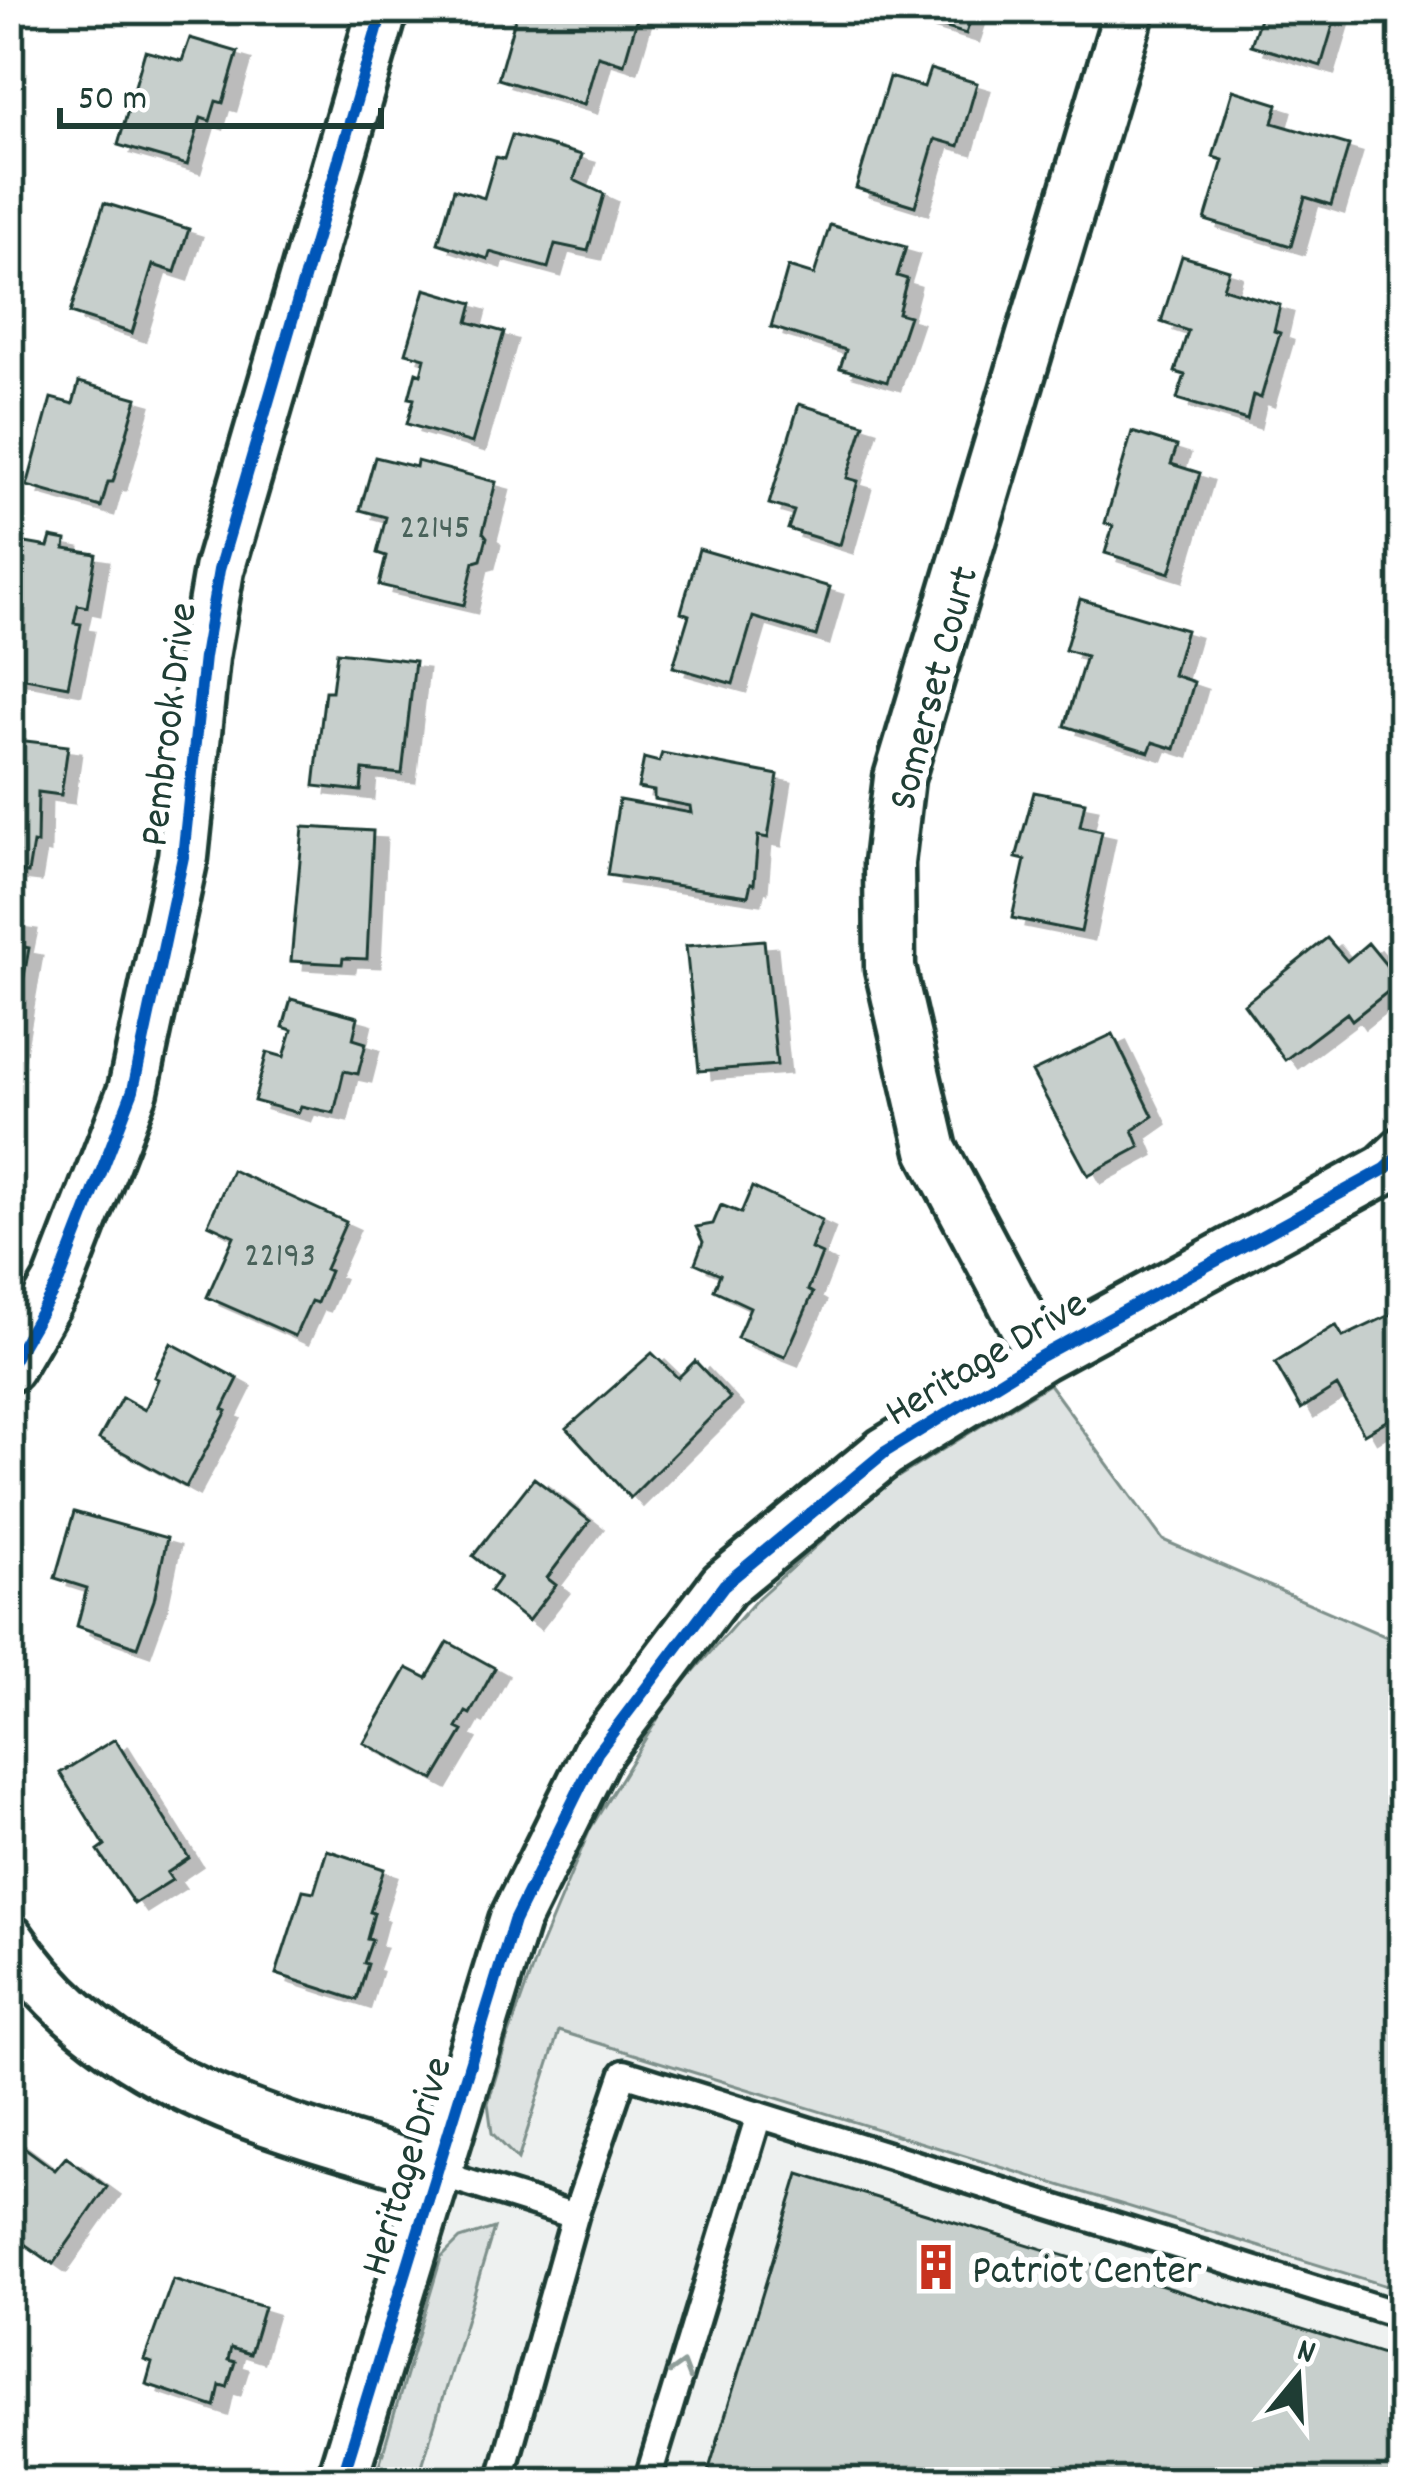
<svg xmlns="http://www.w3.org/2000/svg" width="1412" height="2491" font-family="Dekko,sans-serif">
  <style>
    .built { fill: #eef1f0 }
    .green { fill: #dee3e2; stroke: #7e908b; stroke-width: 3 }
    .building { fill: #c7cfcc; stroke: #1f3d34; stroke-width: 3; filter: url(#shadow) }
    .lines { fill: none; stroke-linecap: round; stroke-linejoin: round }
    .lane-casing { stroke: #1f3d34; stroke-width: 33 }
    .street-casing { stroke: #1f3d34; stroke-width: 57 }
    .lane { stroke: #fff; stroke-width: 24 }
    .street { stroke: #fff; stroke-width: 48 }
    .cycleway-casing { stroke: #fff; stroke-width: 20 }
    .cycleway { stroke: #0057b8; stroke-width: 12 }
    .oneway { stroke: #8f9e9a }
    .labels { text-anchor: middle; stroke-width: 12; stroke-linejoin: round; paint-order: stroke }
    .number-label { font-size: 36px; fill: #49625a }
    .street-label { font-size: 42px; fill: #1f3d34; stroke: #fff }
    .poi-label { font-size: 42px; fill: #1f3d34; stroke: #fff; text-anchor: start }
  </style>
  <defs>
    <filter id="shadow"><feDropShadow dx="13" dy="8" stdDeviation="0" flood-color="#0004"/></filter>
  </defs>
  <rect width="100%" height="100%" fill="#fff"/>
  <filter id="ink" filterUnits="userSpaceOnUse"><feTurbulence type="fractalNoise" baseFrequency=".00833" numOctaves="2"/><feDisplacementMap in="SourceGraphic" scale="24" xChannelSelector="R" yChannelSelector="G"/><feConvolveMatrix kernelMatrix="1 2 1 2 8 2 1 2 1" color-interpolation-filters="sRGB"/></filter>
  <g filter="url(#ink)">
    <path class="built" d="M504,2013L1403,2287V2482H362Z"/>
    <path class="green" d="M1049,1384L1163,1540L1403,1644V2291L559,2031L518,2160L492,2133L488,2103L506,2043L537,1955L590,1829L671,1697L758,1598L882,1487Z
      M494,2228L421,2469L429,2482H374L441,2258L460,2239Z"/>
    <path class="building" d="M508,9H640L624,64L598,56L584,105L498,79L515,19L506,16Z
      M909,9H974L966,34L907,16Z
      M1256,9H1338L1321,66L1251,45L1260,18L1254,16Z
      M190,38L238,52L223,103L216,101L210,121L201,118L187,165L118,145L145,51L182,61Z
      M930,69L977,83L959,146L935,139L915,206L856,188L889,77L924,87Z
      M1233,90L1278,104L1273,123L1349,145L1331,205L1305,197L1291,246L1205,220L1223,160L1213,157Z
      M512,135L582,155L574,180L604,194L588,251L555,244L548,268L490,252L488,259L438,243L454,189L484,198L496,157L504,159Z
      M104,203L189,229L175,272L153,265L132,333L70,313Z
      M830,225L906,247L897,276L907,279L898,313L909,316L887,382L840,368L846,350L771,327L788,267L814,275Z
      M1182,256L1229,270L1223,288L1280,305L1274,331L1280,333L1261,398L1253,395L1247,420L1177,399L1185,375L1175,372L1188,331L1161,322Z
      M425,289L473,303L468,322L504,332L472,443L407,424L414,399L409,398L416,372L421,374L425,358L406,353Z
      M79,382L137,398L113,482H108L101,507L27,486L51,398L73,404Z
      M799,404L864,424L847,478L858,481L840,545L788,529L794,511L769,504Z
      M1132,432L1177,446L1171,464L1200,473L1170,573L1105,553L1113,526L1105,523Z
      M375,457L416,467L417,461L496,482L483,532L487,537L481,560L474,562L464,605L379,585L386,556L377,553L386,517L360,510Z
      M51,537L66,540L65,549L96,554L87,607L78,605L74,623L81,624L68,686L9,675V540L48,547Z
      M699,549L830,587L816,636L753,617L733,684L673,667L689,615L681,612Z
      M1080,599L1186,630L1173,675L1194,682L1175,749L1153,742L1149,752L1065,726L1086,656L1065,650Z
      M337,652L415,661L402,774L363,770L361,791L314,786L325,691H332Z
      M9,739L68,746L61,795L38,792L37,844L33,843L28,873L9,871Z
      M662,753L778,775L768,838L758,836L754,884L751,883L748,896L607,875L619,800L691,813L690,806L654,799V791L638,788L644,758L659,762Z
      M1034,792L1085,802L1080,826L1102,831L1081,932L1012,918L1025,860L1016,858Z
      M303,827L373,831L367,959L343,958L342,964L291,961Z
      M9,920L24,922L19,946L29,948L9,1062Z
      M1327,938L1347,961L1368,943L1400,982L1352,1020L1347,1013L1285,1060L1244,1004Z
      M764,940L777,1065L699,1071L686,946Z
      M291,999L358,1017L353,1039L366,1043L358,1074L344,1071L334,1113L301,1106L298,1113L254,1101L267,1052L284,1057L292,1030L283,1027Z
      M1113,1034L1153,1116L1133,1130L1140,1147L1088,1175L1032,1072Z
      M232,1170L346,1222L325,1269L330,1271L317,1303L311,1301L295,1336L207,1297L234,1236L208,1224Z
      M752,1187L822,1220L811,1249L822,1254L808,1290L813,1293L785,1357L737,1338L750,1307L714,1290L720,1274L695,1263L703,1242L696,1227L713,1224L721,1205L741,1213Z
      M1392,1314L1403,1333V1411L1364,1434L1337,1386L1301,1409L1275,1363L1336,1325L1343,1337Z
      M171,1343L238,1379L223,1409L227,1411L186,1487L99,1439L122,1397L145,1410L158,1379L154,1377Z
      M652,1353L678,1378L695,1361L730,1398L630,1498L567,1428Z
      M534,1478L590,1521L547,1578L556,1585L528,1621L490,1591L500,1577L473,1556Z
      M74,1512L167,1538L154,1600L137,1647L77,1626L87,1588L55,1578Z
      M448,1642L495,1668L470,1714L466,1712L457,1728L463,1731L434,1780L364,1743L407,1668L427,1678Z
      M115,1739L189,1858L167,1873L172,1880L134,1904L98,1851L105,1846L60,1773Z
      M327,1850L384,1869L370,1912L374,1913L367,1939L372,1940L364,1963L368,1964L357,2000L276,1974L303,1890L314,1892Z
      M9,2136L55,2170L66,2157L107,2187L53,2264L10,2234L17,2224L9,2219Z
      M799,2174L1403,2360V2482H705Z
      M173,2279L264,2307L250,2354L231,2348L228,2360L235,2362L227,2387L220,2385L215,2407L146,2384L152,2363L144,2360Z"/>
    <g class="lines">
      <defs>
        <path id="lane" d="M434,2172L575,2216L500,2482
          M575,2216L624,2073L1403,2316
          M647,2482L759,2115"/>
        <path id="street" d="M1041,1356L932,1150L890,968L889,863L899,778L1130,9
          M9,1367L59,1281L133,1090L183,857L204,657L219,570L383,9
          M9,1939C107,2086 276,2125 434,2172
          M341,2482L514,1921L597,1753L724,1585L885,1452L1041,1356L1385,1169L1403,1152"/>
      </defs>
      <use href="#lane" class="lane-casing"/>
      <use href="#street" class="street-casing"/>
      <use href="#lane" class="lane"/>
      <use href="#street" class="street"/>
      <defs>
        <path id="cycleway" d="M9,1367L59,1281L133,1090L183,857L204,657L219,570L383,9
          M341,2482L514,1921L597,1753L724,1585L885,1452L1041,1356L1385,1169L1403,1152"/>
      </defs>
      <use href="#cycleway" class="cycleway-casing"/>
      <use href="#cycleway" class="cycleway"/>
    </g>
    <defs><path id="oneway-chevron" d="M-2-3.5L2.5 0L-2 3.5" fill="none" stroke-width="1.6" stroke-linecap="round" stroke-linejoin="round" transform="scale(3)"/></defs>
    <use class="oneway" href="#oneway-chevron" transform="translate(681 2370) rotate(-73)"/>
  </g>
  <defs>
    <symbol id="building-bare" viewBox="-9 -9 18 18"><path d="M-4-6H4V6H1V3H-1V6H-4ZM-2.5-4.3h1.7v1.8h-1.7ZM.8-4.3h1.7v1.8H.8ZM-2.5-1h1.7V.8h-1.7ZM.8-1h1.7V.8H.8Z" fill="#c8321e" stroke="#fff" stroke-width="2.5" paint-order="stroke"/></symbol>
  </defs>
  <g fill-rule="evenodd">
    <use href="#building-bare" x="903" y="2234" width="66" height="66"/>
  </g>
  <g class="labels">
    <g class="number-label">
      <text x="435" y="537">22145</text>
      <text x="280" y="1265">22193</text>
    </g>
    <g class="street-label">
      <text transform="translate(930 687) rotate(-75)" y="15">Somerset Court</text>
      <text transform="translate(165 724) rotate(-83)" y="15">Pembrook Drive</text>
      <text transform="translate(984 1355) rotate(-31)" y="15">Heritage Drive</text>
      <text transform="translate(403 2165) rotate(-73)" y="15">Heritage Drive</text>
    </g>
    <g class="poi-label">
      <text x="972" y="2282">Patriot Center</text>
    </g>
  </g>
  <rect width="1412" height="2491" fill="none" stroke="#fff" stroke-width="48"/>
  <rect x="24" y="24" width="1364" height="2443" fill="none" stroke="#1f3d34" stroke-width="4.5" filter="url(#ink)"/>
  <g transform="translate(1298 2377) rotate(18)" stroke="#ffffff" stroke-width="9" paint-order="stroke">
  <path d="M0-9L21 45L0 30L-21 45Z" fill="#1f3d34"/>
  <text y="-18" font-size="33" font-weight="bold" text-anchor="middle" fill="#1f3d34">N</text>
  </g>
  <path d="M60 108v18h321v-18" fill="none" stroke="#1f3d34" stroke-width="6"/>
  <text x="78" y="108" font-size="36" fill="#1f3d34" stroke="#ffffff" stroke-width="9" paint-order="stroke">50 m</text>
</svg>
